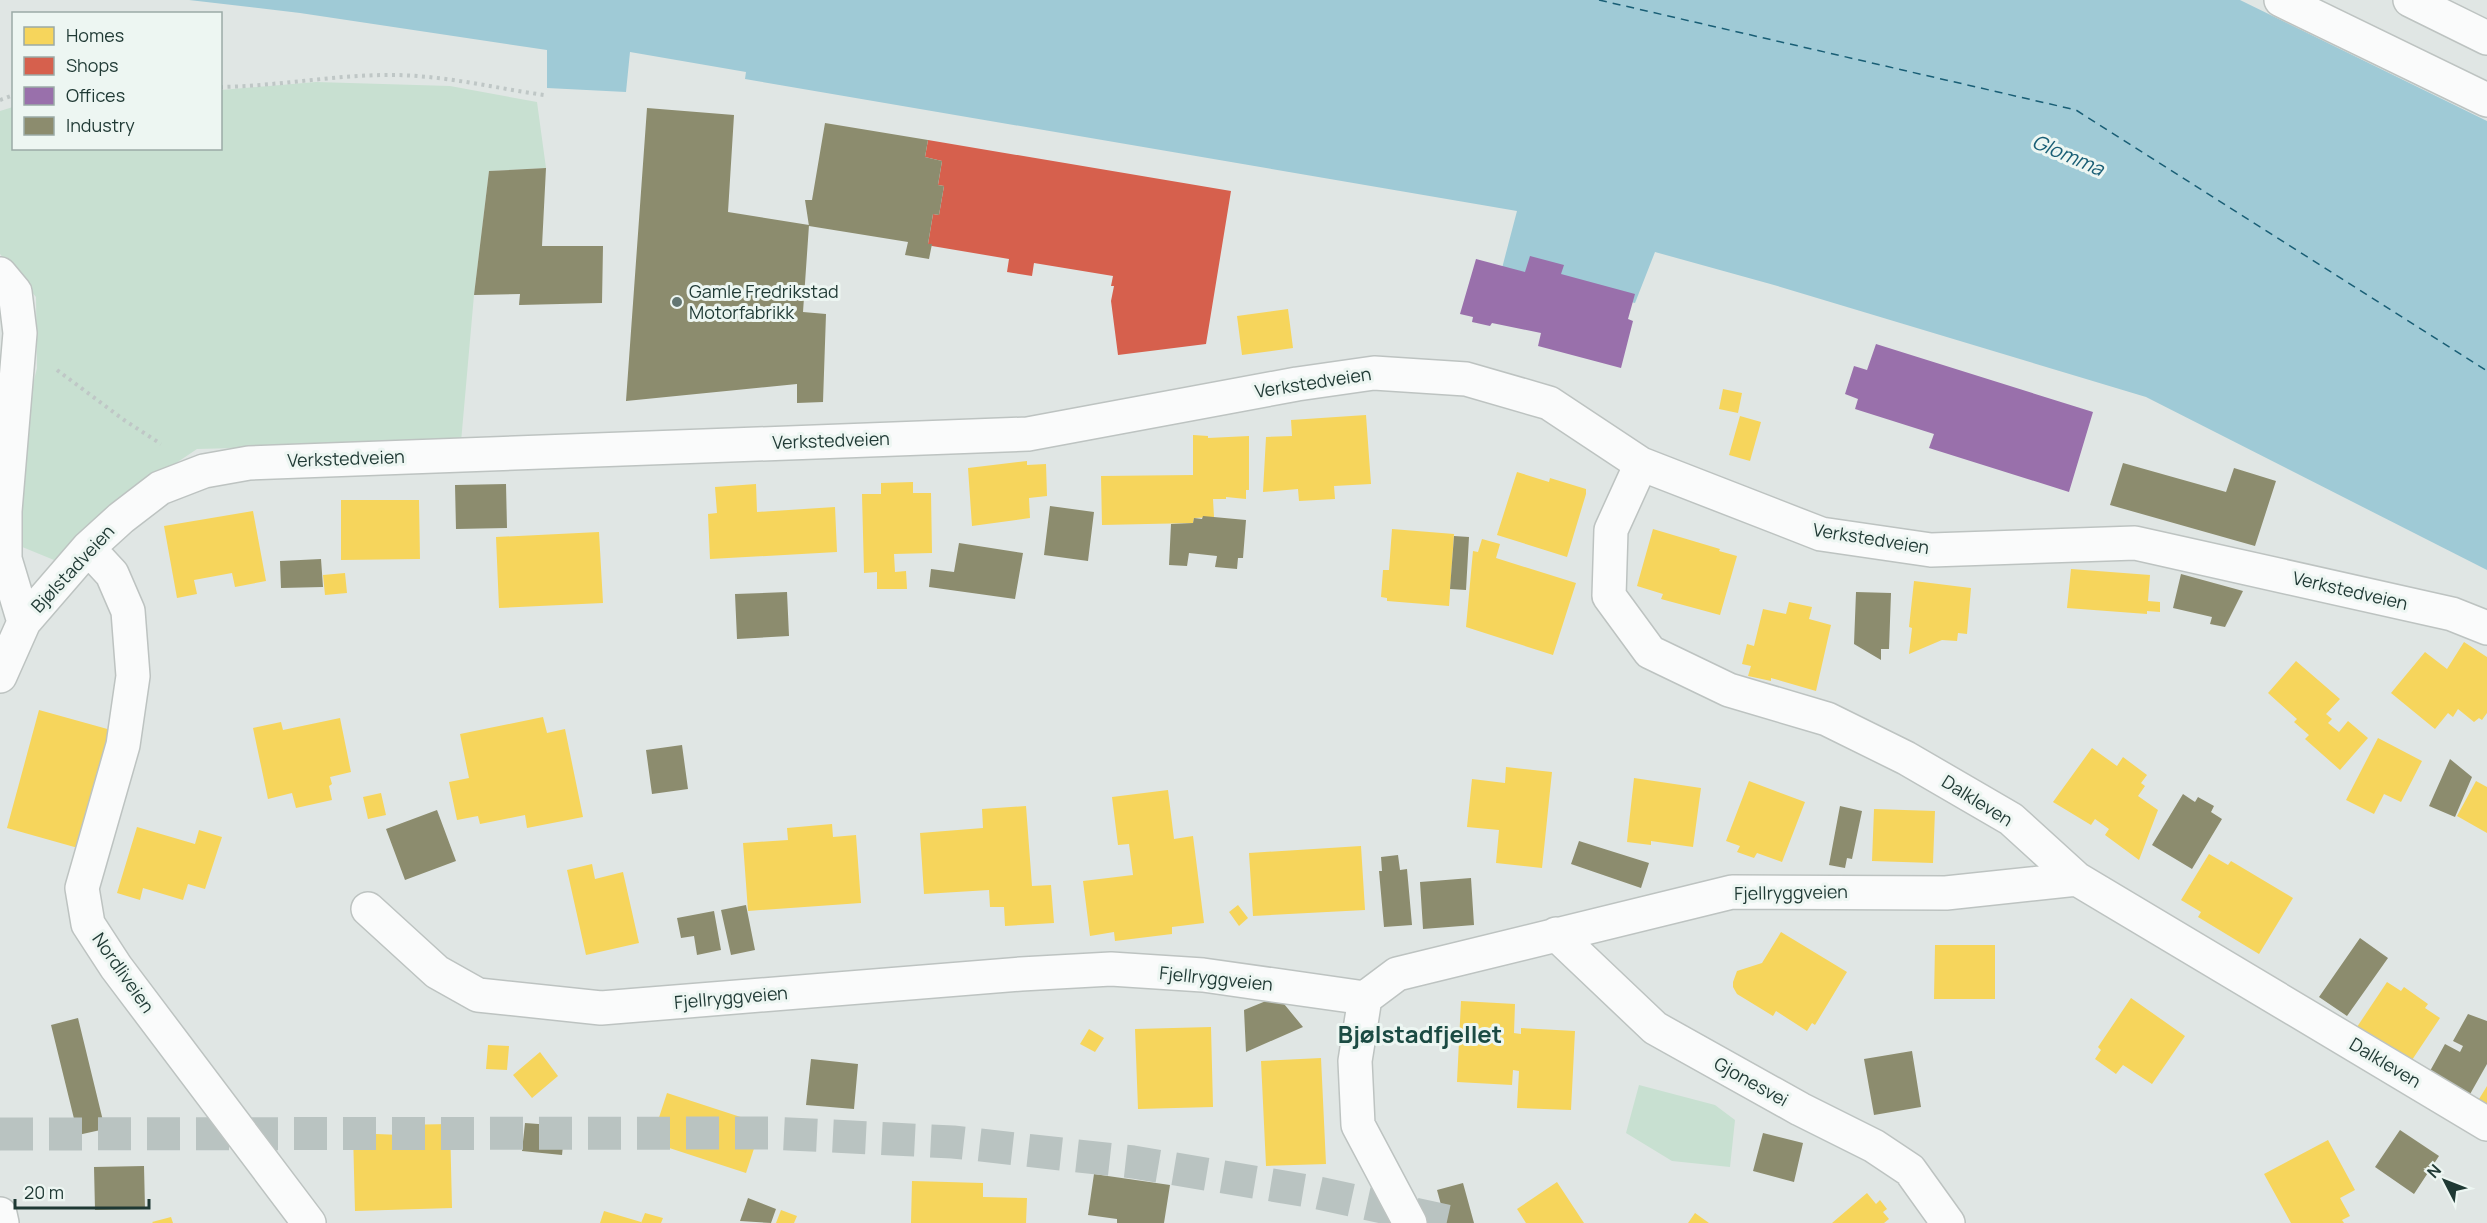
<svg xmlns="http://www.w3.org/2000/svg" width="2487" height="1223" font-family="Manrope,sans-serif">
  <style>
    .green { fill: #c8e0d1 }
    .water { fill: #9fcad6 }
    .homes { fill: #f6d55c }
    .shops { fill: #d6604d }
    .offices { fill: #9970ab }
    .industry { fill: #8c8c6e }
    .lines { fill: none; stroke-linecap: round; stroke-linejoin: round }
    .ferry { stroke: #195e75; stroke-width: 1.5; stroke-dasharray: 8 6; stroke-linecap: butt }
    .major-tunnel { stroke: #b9c3c1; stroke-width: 33; stroke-dasharray: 33 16; stroke-linecap: butt }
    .minor-casing { stroke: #bdc3c1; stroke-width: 36 }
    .path { stroke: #bfc7c6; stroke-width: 4; stroke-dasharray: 3 4.5; stroke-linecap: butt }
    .minor { stroke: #fafbfb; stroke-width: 33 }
    .poi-dot { fill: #637672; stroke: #edf6f2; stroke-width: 2 }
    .labels { text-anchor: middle; stroke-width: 6; stroke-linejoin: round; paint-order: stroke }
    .poi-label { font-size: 18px; fill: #1f3934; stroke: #edf6f2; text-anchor: start }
    .street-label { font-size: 18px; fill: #1f3934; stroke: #edf6f2 }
    .water-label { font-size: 20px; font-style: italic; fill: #195e75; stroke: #edf6f2 }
    .district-label { font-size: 24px; font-weight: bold; fill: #1b4b43; stroke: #edf6f2 }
  </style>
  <rect width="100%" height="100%" fill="#e0e6e4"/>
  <path class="green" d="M316,82L450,86L537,102L546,168L489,171L474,295L461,442L197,449L121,500L54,560L15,544L19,441L37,368L36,297L0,254V111L13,107L14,148H220L221,90Z
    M1639,1085L1715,1105L1735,1120L1730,1167L1672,1161L1626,1133Z"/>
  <path class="water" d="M189,0H2240L2487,121V570L2146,397L1774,285L1655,252L1635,303L1501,272L1517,211L745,79L746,72L630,52L626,92L547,88V50L300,13Z"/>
  <path class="homes" d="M1288,309L1293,348L1242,355L1237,316Z
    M1723,389L1742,393L1738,413L1719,409Z
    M1366,415L1371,484L1334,486L1335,499L1299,501L1298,489L1263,492L1266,437L1292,436L1291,420Z
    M1740,416L1761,422L1750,461L1729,455Z
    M1193,435L1208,436V438L1249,436V490H1246V499L1226,497V499H1213L1214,517L1194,518L1193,523L1102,525L1101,476L1193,475Z
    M1027,461V465L1046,464L1047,496L1029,498L1030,518L972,526L968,468Z
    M1517,472L1549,482L1550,478L1586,489V494L1567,557L1497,535Z
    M913,482V493H931L932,553L894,554L895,572L906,571L907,589H877V572L864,573L862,494H881V483Z
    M756,484L757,512L835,507L837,552L710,559L708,514L717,513L715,487Z
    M341,500H419L420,559L341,560Z
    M253,511L266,581L235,587L232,573L194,580L197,594L177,598L164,526Z
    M1392,529L1454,534L1449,606L1387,601V598L1381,597L1383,570H1389Z
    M1653,529L1720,549L1719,551L1737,556L1720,615L1661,599L1663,594L1637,586Z
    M599,532L603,603L499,608L496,537Z
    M1482,539L1500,544L1496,558L1576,583L1553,655L1466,627L1473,551L1478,552Z
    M2071,569L2150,575L2148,601L2160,602V612L2147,611V614L2067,608Z
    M345,573L347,593L325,595L323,575Z
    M1914,581L1971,588L1967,634L1958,633L1957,641L1942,640L1909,654L1912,628L1909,627Z
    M1789,602L1812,607L1809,619L1831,625L1816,691L1771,678V681L1748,676L1751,666L1742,664L1747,644L1754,646L1763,609L1786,614Z
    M2464,642L2487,657V713L2482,720L2479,718L2474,722L2458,709L2453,717L2448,713L2435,729L2391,693L2425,652L2447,669Z
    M2296,661L2340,699L2326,714L2332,719L2328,723L2339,732L2348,721L2368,738L2340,770L2305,739L2309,735L2294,722L2297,719L2268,693Z
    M39,710L111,730L78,848L7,828Z
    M543,717L547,733L565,729L583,817L527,828L525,815L480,824L478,816L457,820L449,782L469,778L460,734Z
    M340,718L351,772L330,777L332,784L329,786L332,800L296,808L292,793L268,799L253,728L281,722L283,730Z
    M2378,738L2422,761L2401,802L2384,794L2374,814L2346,800Z
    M2092,748L2117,766L2123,757L2147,775L2141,783L2145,786L2138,796L2158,810L2139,860L2105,835L2109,829L2095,819L2091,825L2053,802Z
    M1506,767L1552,772L1542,868L1496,863L1499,830L1467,827L1472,779L1505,783Z
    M1634,778L1701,788L1693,847L1651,841V845L1627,842Z
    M1749,781L1805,802L1782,862L1757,853L1754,858L1737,852L1740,846L1726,841Z
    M2476,781L2487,787V833L2457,816Z
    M1168,790L1174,839L1193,836L1204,923L1172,927V934L1115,941L1114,932L1090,936L1083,881L1133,875L1129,844L1118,845L1112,797Z
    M381,793L386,815L368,819L363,797Z
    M1026,806L1032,886L1051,885L1054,923L1005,926L1004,907H990L989,890L924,894L920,833L983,828L982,809Z
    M1874,809L1935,811L1933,863L1872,861Z
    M832,824L833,837L856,835L861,903L748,911L743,843L788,840L787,828Z
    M137,827L195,844L199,830L222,837L205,889L188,884L183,900L143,888L140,900L117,893Z
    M1361,846L1365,910L1253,916L1249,853Z
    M2209,854L2228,865L2231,861L2293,898L2259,954L2198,917L2201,912L2181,900Z
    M592,864L595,879L623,872L639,943L586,955L567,870Z
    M1238,905L1248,918L1239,926L1229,912Z
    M1781,932L1847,972L1815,1025L1812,1023L1807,1031L1776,1011L1773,1016L1737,994L1733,987V982L1737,971L1762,963Z
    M1935,945H1995V999H1934Z
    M2387,982L2401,991L2404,987L2428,1004L2425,1008L2440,1018L2410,1063L2357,1027Z
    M2131,998L2185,1036L2152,1084L2123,1065L2116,1074L2095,1059L2101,1050L2098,1047Z
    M1461,1001L1515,1004L1514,1033L1521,1034V1028L1575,1031L1571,1110L1517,1108L1519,1071L1513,1070L1512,1085L1457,1082Z
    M1211,1027L1213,1107L1138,1109L1135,1029Z
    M1089,1029L1104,1038L1095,1052L1080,1044Z
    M488,1045L509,1046L507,1070L486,1069Z
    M540,1052L558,1076L532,1098L513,1075Z
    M1321,1058L1326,1164L1266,1166L1261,1061Z
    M2487,1086V1110L2476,1104Z
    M667,1093L762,1124L746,1173L651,1142Z
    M450,1124L452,1208L355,1211L353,1133L400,1135L399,1125Z
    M2328,1140L2355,1190L2340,1198L2350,1216L2342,1220L2344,1223H2291L2264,1174Z
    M912,1181L983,1183V1197L1027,1198L1026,1223H911Z
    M1557,1182L1584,1223H1526L1517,1209Z
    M1867,1193L1876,1204L1880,1200L1887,1209L1883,1212L1889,1219L1884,1223H1832Z
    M781,1210L797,1216L794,1223H776Z
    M604,1211L641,1222V1223H600Z
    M645,1213L663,1218L661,1223H641Z
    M1695,1213L1709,1223H1688Z
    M171,1217L173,1223H153L152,1222Z"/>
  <path class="shops" d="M928,140L1231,191L1206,344L1118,355L1111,301L1114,286H1111L1113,276L1034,263L1032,276L1007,272L1009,259L932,246L928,244L933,214L939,215L944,186L938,185L942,161L925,157Z"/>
  <path class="offices" d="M1530,256L1564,265L1561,274L1635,294L1628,319L1633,321L1621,368L1538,346L1541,333L1492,323L1490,326L1472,322L1473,317L1460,314L1476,259L1525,272Z
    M1876,344L2093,412L2069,492L1929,448L1934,434L1855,409L1858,399L1845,394L1854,366L1867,370Z"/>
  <path class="industry" d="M647,108L734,115L728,212L809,225L803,312L826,314L823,402L797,403V384L626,401Z
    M825,123L928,140L925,157L942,161L938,185L944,186L939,215L933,214L928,244H932L929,259L905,255L908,242L809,226L805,200H812Z
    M546,168L542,246H603L602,303L519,305L520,294L474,295L489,171Z
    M2123,463L2226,492L2234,468L2276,481L2255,546L2110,505Z
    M506,484L507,528L456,529L455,485Z
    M1050,506L1094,512L1088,561L1044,555Z
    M1203,516L1246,520L1243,558H1238L1237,569L1215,567L1217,556L1189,553L1187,566L1169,565L1171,524L1193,523L1194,518L1202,519Z
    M1454,536L1469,537L1466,590L1450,589Z
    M959,543L1023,553L1015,599L929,587L931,569L954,572Z
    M321,559L323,587L281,588L280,561Z
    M2181,574L2243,591L2225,627L2210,624L2212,617L2173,608Z
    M787,592L789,636L737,639L735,594Z
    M1856,592L1891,593L1889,649H1881V660L1854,644Z
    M682,745L688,789L652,794L646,750Z
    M2450,759L2472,777L2455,817L2429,806Z
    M2183,794L2195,802L2198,797L2214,806L2211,812L2222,819L2192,869L2152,845Z
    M1840,806L1862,811L1852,859L1847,858L1845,868L1829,865Z
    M437,810L456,861L405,880L386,829Z
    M1579,841L1649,863L1641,888L1571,864Z
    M1398,855L1400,870L1407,869L1412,925L1384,927L1379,871H1382L1381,857Z
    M1471,878L1474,925L1423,929L1420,882Z
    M746,905L755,950L731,955L721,910Z
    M714,911L721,950L697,955L694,936L681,938L677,918Z
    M2360,938L2388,958L2347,1016L2319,997Z
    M1273,998L1280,999L1303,1027L1246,1052L1244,1010Z
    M2468,1014L2487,1021V1064L2469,1096L2443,1082L2445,1079L2430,1071L2445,1044L2460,1052L2463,1046L2453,1041Z
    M78,1018L105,1129L78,1135L51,1025Z
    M1912,1051L1921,1107L1874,1115L1864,1059Z
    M811,1059L858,1064L854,1109L806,1105Z
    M525,1123L565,1126L562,1155L522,1151Z
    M2400,1130L2439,1156L2414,1194L2375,1167Z
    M1763,1133L1803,1143L1794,1182L1753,1171Z
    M144,1166L145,1209L95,1210L94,1167Z
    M1094,1174L1170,1185L1164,1223H1117V1219L1088,1215Z
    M1463,1183L1474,1223H1446L1437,1190Z
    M748,1198L776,1209L771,1223L740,1221Z"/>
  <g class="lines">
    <path class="ferry" d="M1599,0L2076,110L2487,371"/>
    <path class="major-tunnel" d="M0,1134L770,1133L953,1142L1133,1162L1314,1192L1456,1223"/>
    <defs>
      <path id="minor" d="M2281,0L2487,100
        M2410,0L2487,38
        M0,274L15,292L20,333L5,511V559L24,622
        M1641,464L1611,530L1609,596L1650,652L1729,690L1827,719L1906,758L2011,819L2077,879L2487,1124
        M88,548L112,574L128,611L133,676L123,745L82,888L88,924L116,967L309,1223
        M0,676L24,622L88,548L121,518L160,488L204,471L249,463L1028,434L1297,384L1374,373L1466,379L1549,403L1641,464L1821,534L1931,550L2135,543L2452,614L2487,628
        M368,909L437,972L478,995L601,1008L1021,974L1111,969L1203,975L1365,998L1397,974L1732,892L1946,893L2077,879
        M1556,934L1655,1028L1800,1109L1874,1146L1910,1170L1948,1223
        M1365,998L1355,1061L1358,1125L1410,1223
        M0,1214L2,1223"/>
    </defs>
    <use href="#minor" class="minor-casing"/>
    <path class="path" d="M220,87C286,86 352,71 417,76C459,79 502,89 544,95
      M0,100L14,95
      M57,370L124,420L161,444"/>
    <use href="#minor" class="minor"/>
  </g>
  <circle class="poi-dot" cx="677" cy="302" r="6"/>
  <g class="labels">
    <g class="poi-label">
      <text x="689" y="298">Gamle Fredrikstad<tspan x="689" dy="21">Motorfabrikk</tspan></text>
    </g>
    <g class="street-label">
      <text transform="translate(1313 383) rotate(-9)" y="6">Verkstedveien</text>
      <text transform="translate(831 441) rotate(-2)" y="6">Verkstedveien</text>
      <text transform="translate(346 459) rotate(-2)" y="6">Verkstedveien</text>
      <text transform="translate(1871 539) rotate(9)" y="6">Verkstedveien</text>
      <text transform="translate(73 569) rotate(-47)" y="6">Bjølstadveien</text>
      <text transform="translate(2350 591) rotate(13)" y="6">Verkstedveien</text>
      <text transform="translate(1977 801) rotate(32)" y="6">Dalkleven</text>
      <text transform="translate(1791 893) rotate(-1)" y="6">Fjellryggveien</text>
      <text transform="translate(123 973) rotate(55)" y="6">Nordliveien</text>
      <text transform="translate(1216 979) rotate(6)" y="6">Fjellryggveien</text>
      <text transform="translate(731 998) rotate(-5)" y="6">Fjellryggveien</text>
      <text transform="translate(2385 1063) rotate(31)" y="6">Dalkleven</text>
      <text transform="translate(1751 1082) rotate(29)" y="6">Gjonesvei</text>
    </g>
    <g class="water-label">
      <text transform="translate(2068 155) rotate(23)" y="7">Glomma</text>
    </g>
    <g class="district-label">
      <text x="1420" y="1043">Bjølstadfjellet</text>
    </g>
  </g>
  <rect x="12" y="12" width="210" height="138" fill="#edf6f2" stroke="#9baaa6" stroke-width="1.5"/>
  <rect x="24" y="27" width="30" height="18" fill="#f6d55c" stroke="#9baaa6" stroke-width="1.5"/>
  <text x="66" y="42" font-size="18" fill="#1f3934">Homes</text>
  <rect x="24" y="57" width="30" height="18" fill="#d6604d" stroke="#9baaa6" stroke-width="1.5"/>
  <text x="66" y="72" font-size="18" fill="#1f3934">Shops</text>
  <rect x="24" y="87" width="30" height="18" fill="#9970ab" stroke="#9baaa6" stroke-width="1.5"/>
  <text x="66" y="102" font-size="18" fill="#1f3934">Offices</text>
  <rect x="24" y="117" width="30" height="18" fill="#8c8c6e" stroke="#9baaa6" stroke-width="1.5"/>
  <text x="66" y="132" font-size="18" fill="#1f3934">Industry</text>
  <g transform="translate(2445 1181) rotate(312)" stroke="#edf6f2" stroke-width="4.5" paint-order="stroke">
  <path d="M0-4.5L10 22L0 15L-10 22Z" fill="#1f3934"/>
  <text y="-9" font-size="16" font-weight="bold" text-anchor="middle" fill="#1f3934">N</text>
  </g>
  <path d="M15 1199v9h134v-9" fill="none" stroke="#1f3934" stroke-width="3"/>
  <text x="24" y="1199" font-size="18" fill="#1f3934" stroke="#edf6f2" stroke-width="4.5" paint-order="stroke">20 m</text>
</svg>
